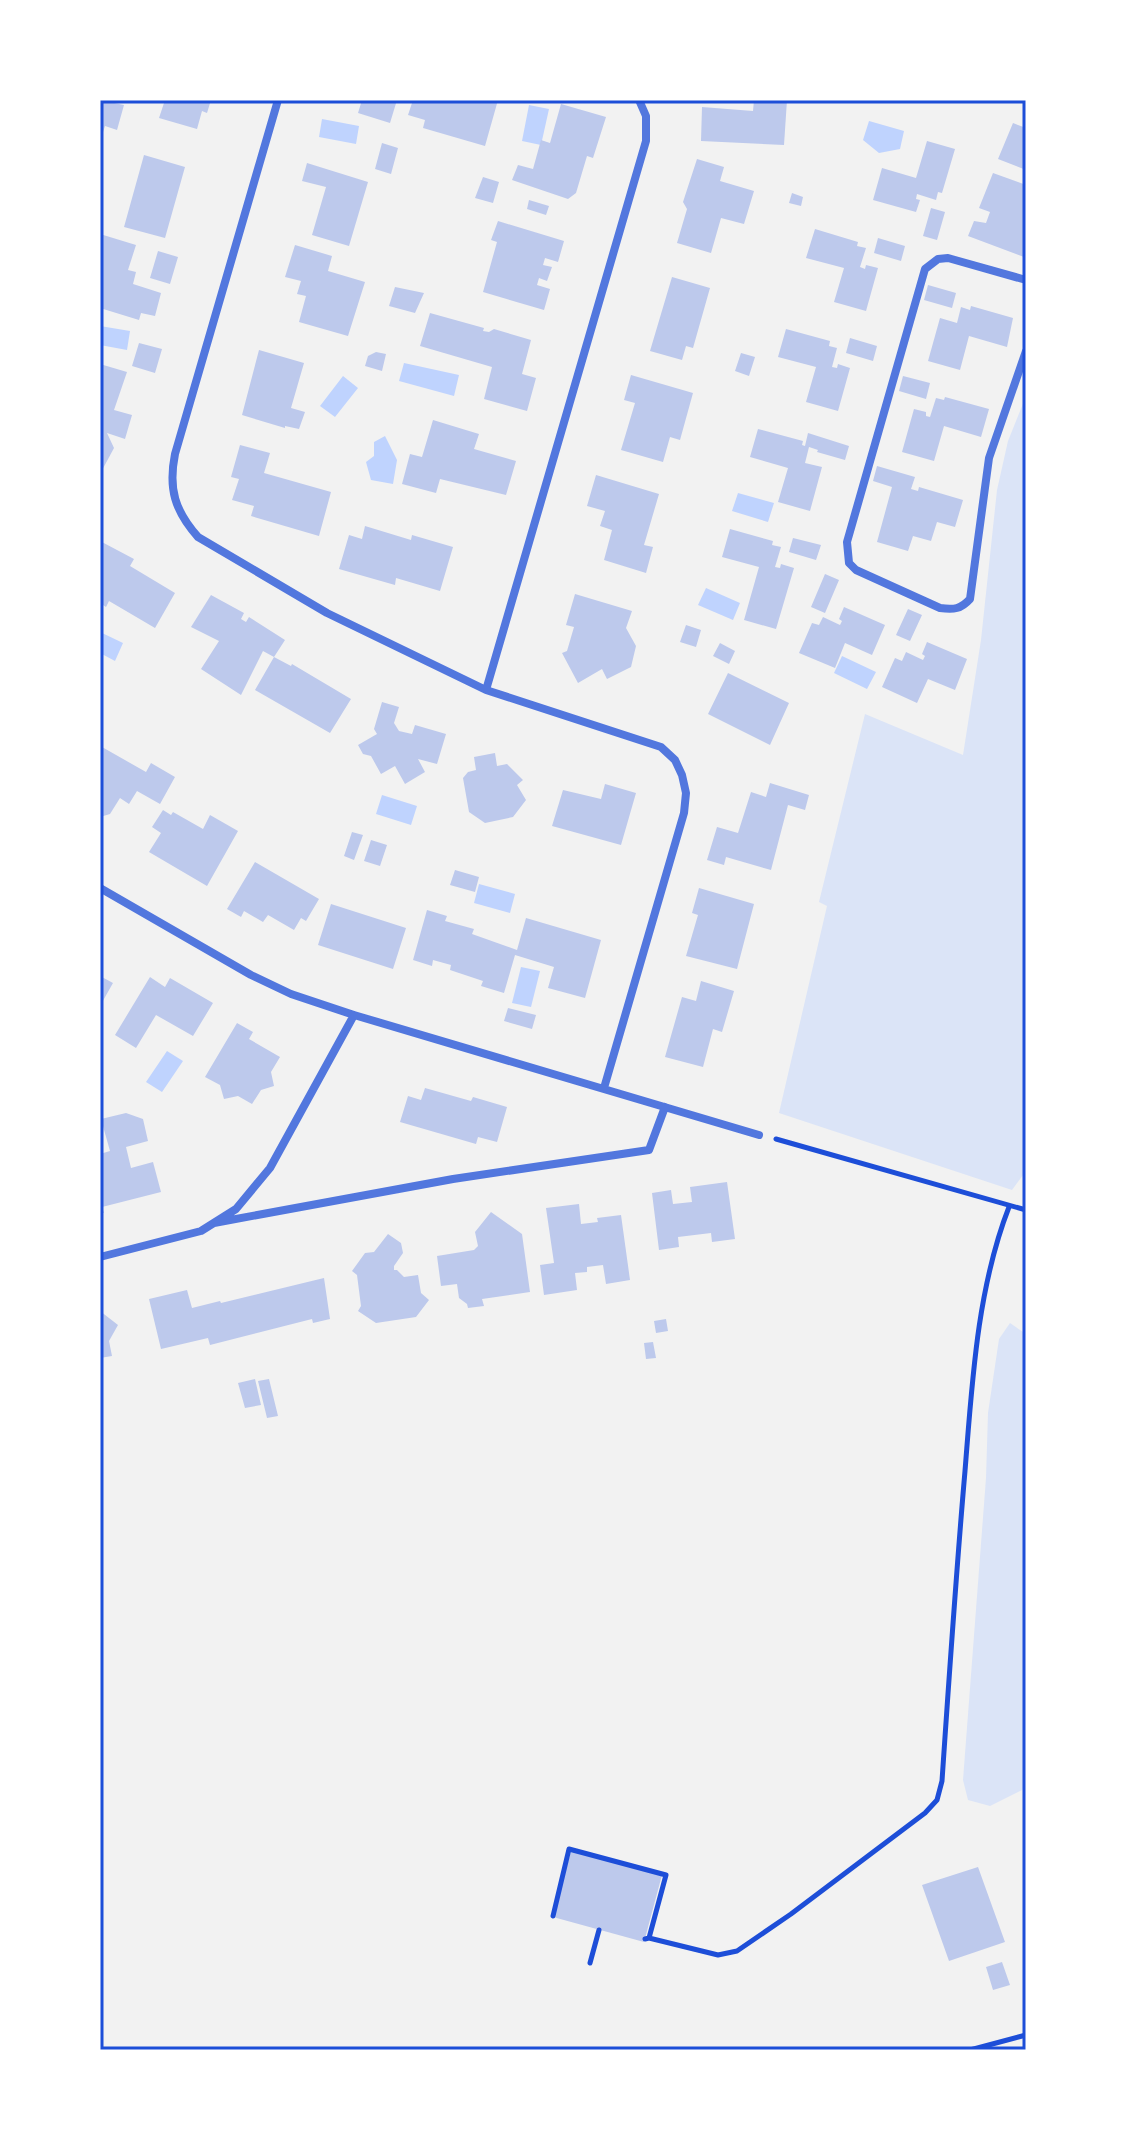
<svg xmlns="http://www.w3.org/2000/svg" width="1126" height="2150" font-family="Montserrat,sans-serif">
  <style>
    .green { fill: #dbe4f7 }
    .water { fill: #bfd3fe }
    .building { fill: #bdc9ec }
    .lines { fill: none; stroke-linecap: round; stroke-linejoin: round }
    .path { stroke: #1d4ed8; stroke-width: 5 }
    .minor { stroke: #5277de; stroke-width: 8 }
    .neatline { fill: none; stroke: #1d4ed8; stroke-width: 3 }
  </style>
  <rect width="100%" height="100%" fill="#f2f2f2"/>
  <path class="green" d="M1026,396V1171L1012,1190L779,1113L827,906L819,902L865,714L963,755L981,640L997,490L1008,441Z
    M1010,1323L1026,1334V1788L990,1806L968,1800L963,1780L986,1478L988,1413L999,1339Z"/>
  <path class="water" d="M529,105L549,109L541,145L522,141Z
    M322,119L359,126L356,144L319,137Z
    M869,121L904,131L900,149L879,153L863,140Z
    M100,326L130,331L127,350L100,345Z
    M404,363L459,375L454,396L399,381Z
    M343,376L358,388L335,417L320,406Z
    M385,436L397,460L393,484L371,480L366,462L374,456V442Z
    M738,493L774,503L768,522L732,511Z
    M706,588L740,603L733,620L698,605Z
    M100,632L123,643L115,661L100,653Z
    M842,656L876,672L867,689L834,673Z
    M382,795L417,806L411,825L376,814Z
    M479,884L515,894L510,913L474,903Z
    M521,967L540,971L531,1007L512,1003Z
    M167,1051L183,1061L162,1092L146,1082Z"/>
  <path class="building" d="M100,100L124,105L117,130L105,126L102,135L100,134Z
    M165,100H211L207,113L202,111L197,129L159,118Z
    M362,100H397L390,123L358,113Z
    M413,100H498L485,146L423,128L425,120L408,115Z
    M754,100H787L784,145L701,141L702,107L753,111Z
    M561,104L606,117L593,158L587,156L576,193L568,199L512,180L518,165L533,169L541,140L550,143Z
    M1013,123L1026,128V170L998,159Z
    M927,141L955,149L942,193L938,192L936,200L917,194L916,199L920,200L916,212L873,200L882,168L916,178Z
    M382,143L398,148L391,174L375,169Z
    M144,155L185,167L165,238L124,227Z
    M697,159L724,167L720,181L754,191L744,224L721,218L711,253L677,243L687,209L683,202Z
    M307,163L368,182L349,246L312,235L326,187L302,181Z
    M993,173L1026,185V251L1024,257L968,236L974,221L986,223L990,212L979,208Z
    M483,177L499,182L493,203L475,198Z
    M792,193L803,197L801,206L789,203Z
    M529,200L549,206L546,215L527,209Z
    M931,208L945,212L937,240L923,236Z
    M498,221L564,241L558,262L545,258L543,265L552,267L547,281L539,278L537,285L550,289L544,310L483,292L497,242L491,240Z
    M815,229L858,242L857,246L866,248L860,267L865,269L866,265L878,268L866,311L834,302L844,268L806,258Z
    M100,234L136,245L128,270L136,272L133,284L161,293L155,316L141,313L139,320L100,308Z
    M878,238L905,246L901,261L874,253Z
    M295,245L332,256L328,271L365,282L348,336L299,322L306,296L297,294L301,281L285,277Z
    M158,251L178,257L170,284L150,278Z
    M672,277L710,288L693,348L686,346L682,360L650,351Z
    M928,285L956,293L952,308L924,300Z
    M395,287L424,293L415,313L389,306Z
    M971,306L1013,318L1007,347L969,336L960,370L928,361L940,318L957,323L961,307L970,310Z
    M430,313L484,328L483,331L489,332L494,329L531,340L522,374L536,378L527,411L484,399L492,367L420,346Z
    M786,329L830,341L829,346L837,348L832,367L837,368L838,364L850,368L838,411L806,402L816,367L778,357Z
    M850,338L877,346L873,361L846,353Z
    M139,343L162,349L155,373L132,366Z
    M259,350L304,363L291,408L305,412L299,429L285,426V428L242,415Z
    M376,352L386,354L382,371L365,366L368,356Z
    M741,353L755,357L749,376L735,371Z
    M100,364L127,372L114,410L132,415L125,439L107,433L114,448L100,474Z
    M631,375L693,393L680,440L670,437L663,462L621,450L635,403L624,400Z
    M903,376L930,383L926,399L899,391Z
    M945,397L989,409L981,437L944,426L934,461L902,452L914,409L926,412V416L930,417L936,398L944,400Z
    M433,420L479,434L474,449L516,461L506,495L440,479L436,493L402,484L410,454L422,457Z
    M758,429L803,441L802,445L805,446L808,433L849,446L845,460L817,452L818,450L809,447L805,463L822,467L810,511L778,502L788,468L750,457Z
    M240,445L270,453L264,473L331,492L319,536L251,516L254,506L232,500L239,479L231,477Z
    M877,466L915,477L911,489L918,491L919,487L963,500L955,527L937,522L931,541L913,536L908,551L877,542L892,487L873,481Z
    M596,475L659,494L644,545L653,547L646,573L604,560L612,530L600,526L605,511L587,506Z
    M365,526L411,540L412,535L453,547L440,591L396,578L395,585L339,569L349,535L362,539Z
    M730,529L773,541L772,545L781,547L775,567L780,568L781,564L794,568L776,629L744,620L759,567L722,557Z
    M793,538L821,545L816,560L789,552Z
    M100,541L134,559L130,566L175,593L155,628L109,601L106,607L100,603Z
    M825,574L839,580L825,613L811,607Z
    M575,594L632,611L626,628L636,646L631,667L607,679L602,669L578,683L562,653L567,651L574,627L566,625Z
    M211,595L244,613L241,619L246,622L249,617L285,640L274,657L263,651L241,695L201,669L219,641L191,627Z
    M844,607L885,625L872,655L845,643L835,668L799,653L812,623L819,625L823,617L840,625L842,621L839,619Z
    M908,609L922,615L910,641L896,635Z
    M686,625L701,630L696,647L680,642Z
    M927,642L967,659L955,690L928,679L917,703L882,687L895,658L902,661L906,652L923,660L925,656L922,654Z
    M720,643L735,651L729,664L713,656Z
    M274,657L291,666L292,664L351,699L330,733L255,690Z
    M728,673L789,703L770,745L708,714Z
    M382,702L399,707L394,723L399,731L412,734L415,725L446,734L437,764L418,759L425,772L405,784L395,766L381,774L371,756L363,754L358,745L377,734L374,729Z
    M102,747L146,772L151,763L175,777L160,804L137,791L129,804L120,798L110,814L100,817V751Z
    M495,753L497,766L507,764L523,780L517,785L526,800L513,817L485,823L469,812L463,778L468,772L476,770L474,757Z
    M770,783L809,795L805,810L788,805L771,870L726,857L724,865L707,860L717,827L738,833L751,792L766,797Z
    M605,784L636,793L621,845L552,826L563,790L601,799Z
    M163,810L171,815L173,812L203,829L210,815L238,831L207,886L149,852L161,833L152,827Z
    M352,832L363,835L354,860L344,856Z
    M371,840L387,845L380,866L364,861Z
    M255,862L319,899L306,921L301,918L294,930L268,915L263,922L244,911L241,917L227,909Z
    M455,870L479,877L475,892L450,885Z
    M699,888L754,904L737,969L686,956L698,915L692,913Z
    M331,904L406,928L393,969L318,945Z
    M427,910L447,916L445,921L474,929L472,934L517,950L526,918L601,940L585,998L548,988L554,967L515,955L504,993L481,986L483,981L450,970L451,965L433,960L432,966L413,960Z
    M100,976L113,983L100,1006Z
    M150,977L165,987L170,978L213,1003L193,1036L156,1015L136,1048L115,1035Z
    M701,981L734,991L722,1032L713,1029L703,1067L665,1057L682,997L696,1001Z
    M508,1008L536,1015L532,1029L504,1021Z
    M237,1023L253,1032L249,1039L280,1057L271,1072L274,1086L261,1090L252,1104L238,1096L224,1099L220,1085L205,1077Z
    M425,1088L471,1101L473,1097L507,1107L497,1142L478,1137L476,1144L400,1122L408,1096L421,1100Z
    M126,1113L143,1119L148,1141L126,1147L131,1168L153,1162L161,1192L102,1207L104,1213H100V1154L110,1151L101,1119Z
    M727,1182L735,1239L712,1242L711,1233L678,1237L679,1247L659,1250L652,1193L671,1190L673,1204L692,1202L690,1187Z
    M579,1204L581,1224L598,1222L597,1218L621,1215L630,1280L606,1284L603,1265L587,1267V1272L575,1273L577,1290L544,1295L540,1265L554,1263L546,1208Z
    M491,1212L522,1234L530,1292L482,1299L484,1306L468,1308L467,1304L459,1298L457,1284L441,1286L437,1256L474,1250L478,1246L475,1232Z
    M388,1234L401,1243L403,1253L394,1266V1270H397L404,1277L418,1275L421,1293L429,1300L416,1317L376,1323L358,1311L361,1306L357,1275L352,1271L365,1253L374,1252Z
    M324,1278L330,1319L313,1323L312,1319L210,1345L208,1338L161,1349L149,1299L187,1290L192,1308L220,1301L221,1303Z
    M100,1311L118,1325L109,1341L112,1356L100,1358Z
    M666,1319L668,1331L656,1333L654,1321Z
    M653,1342L656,1358L646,1359L644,1343Z
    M255,1379L261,1405L245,1408L238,1383Z
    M269,1379L278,1416L267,1418L258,1381Z
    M571,1851L662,1875L644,1942L553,1917Z
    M978,1867L1005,1942L949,1961L922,1885Z
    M1002,1962L1010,1985L993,1990L986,1967Z"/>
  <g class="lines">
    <path class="path" d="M776,1139L1026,1210
      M553,1916L569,1849L666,1875L649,1938L645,1939
      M649,1938L718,1955L737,1951L791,1914L925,1813L937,1800L942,1781C949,1678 956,1574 965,1471C972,1384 977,1289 1009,1207
      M590,1963L599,1930
      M970,2050L1026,2035"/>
    <path class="minor" d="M278,100L175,454C168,489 175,511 198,537L327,613L486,690L661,747L675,760L682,775L686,793L684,813L604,1088
      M1026,280L948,258L938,259L925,269L847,542L849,563L856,570L940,608C954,610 961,609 970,599L989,458L1026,351
      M486,690L646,141V116L639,100
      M100,888L251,975L291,994L354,1015L759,1135
      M214,1223L453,1179L649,1150L665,1107
      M100,1257L201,1231L236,1209L270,1168L354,1015"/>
  </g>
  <rect width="1126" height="2150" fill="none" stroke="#ffffff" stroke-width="204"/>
  <rect x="102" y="102" width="922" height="1946" class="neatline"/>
</svg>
